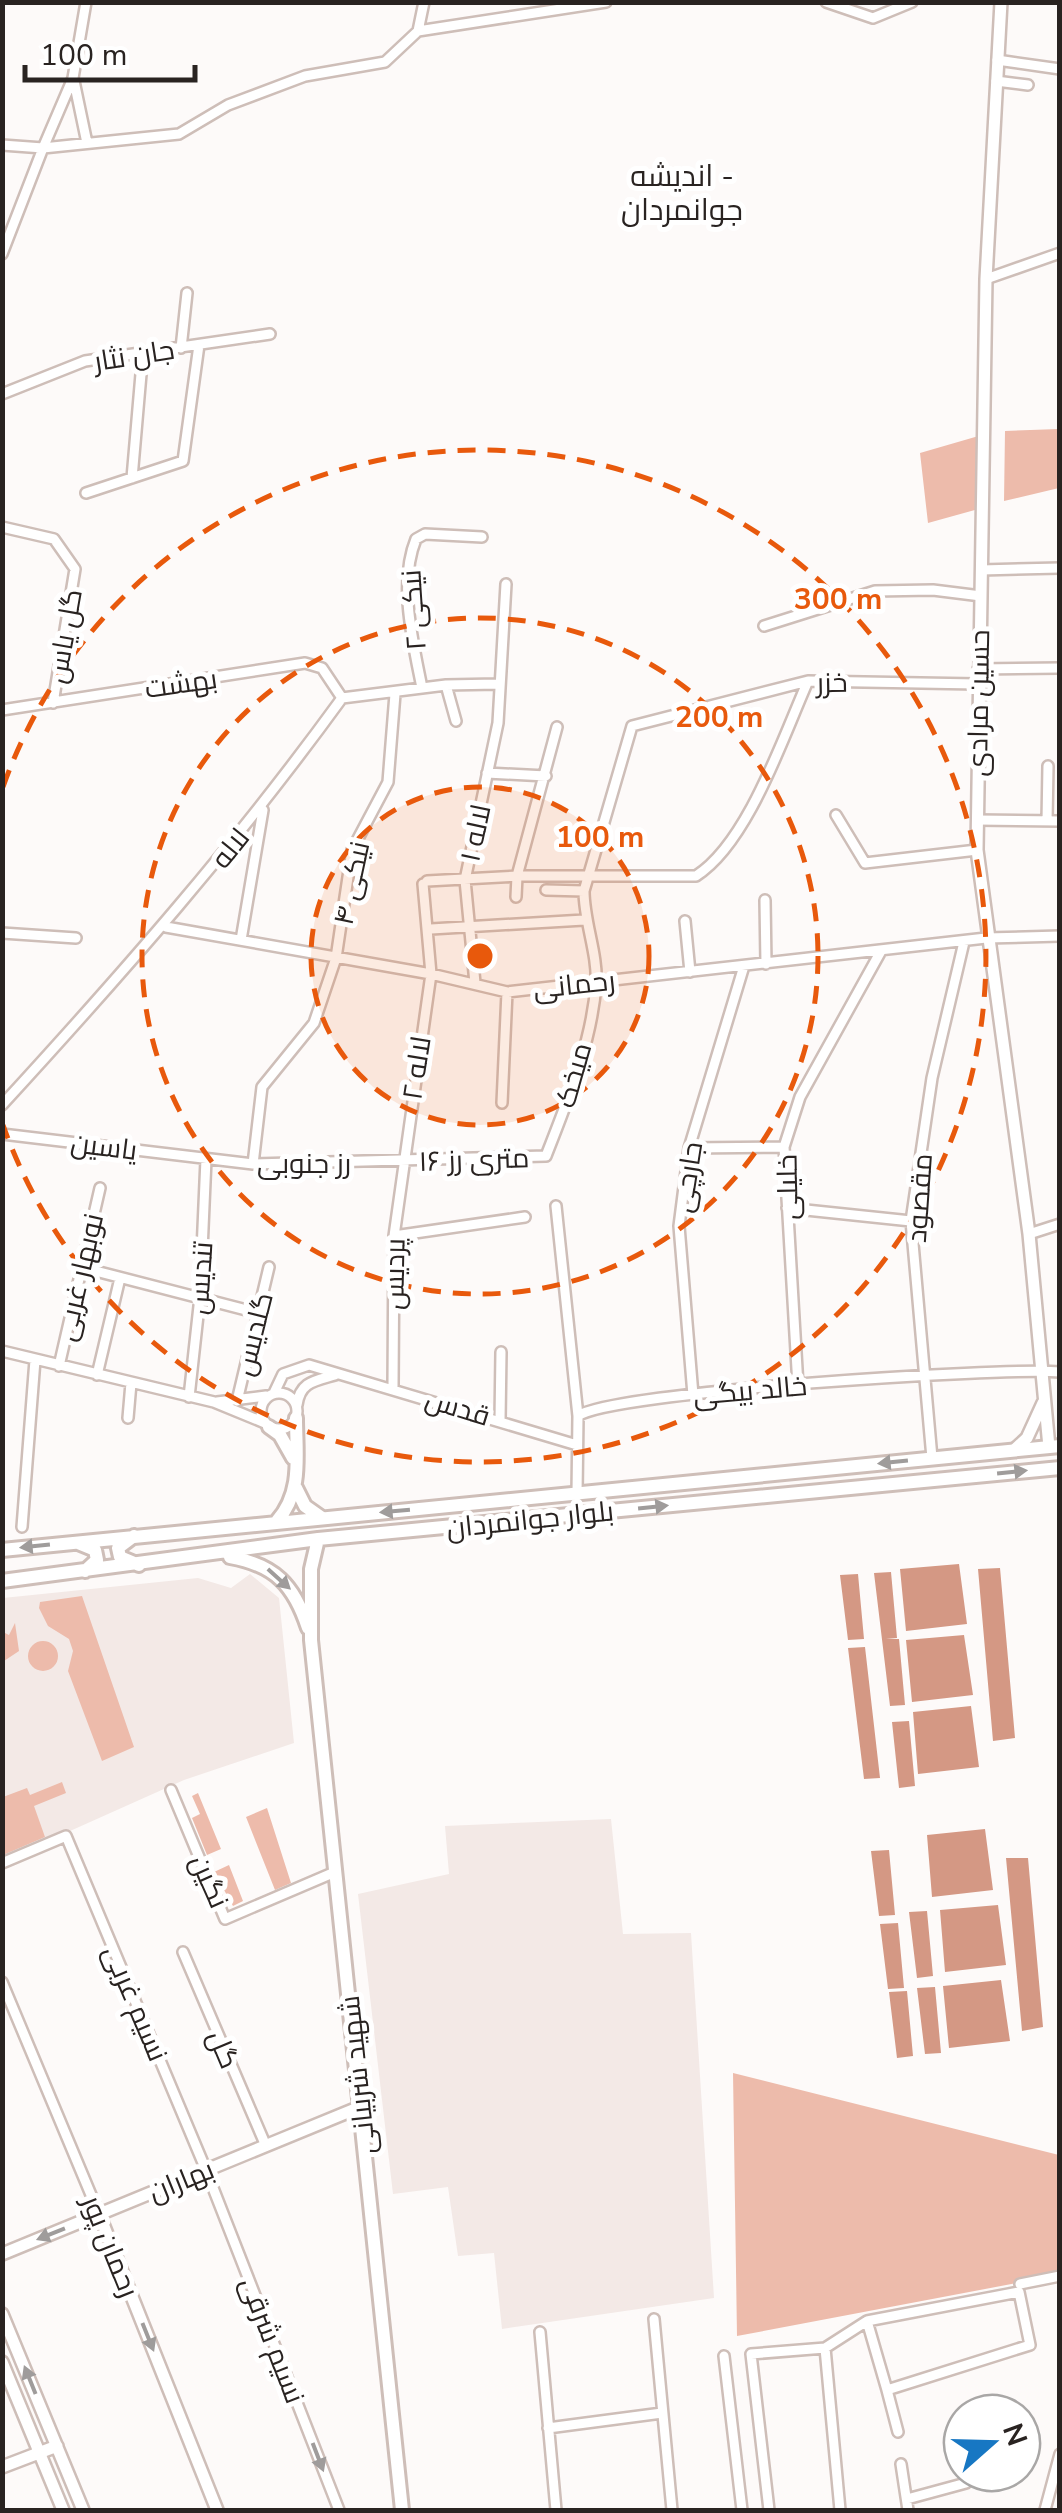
<svg xmlns="http://www.w3.org/2000/svg" width="1062" height="2513" font-family="'Nunito Sans',Cairo,sans-serif">
  <style>
    .built { fill: #f3e9e6 }
    .green { fill: #edbbab }
    .water { fill: #d49884 }
    .lines { fill: none; stroke-linecap: round; stroke-linejoin: round }
    .minor-casing { stroke: #cebeb8; stroke-width: 14 }
    .tertiary-casing { stroke: #cebeb8; stroke-width: 16 }
    .secondary-casing { stroke: #cebeb8; stroke-width: 18 }
    .minor { stroke: #fff; stroke-width: 9 }
    .tertiary { stroke: #fff; stroke-width: 11 }
    .secondary { stroke: #fff; stroke-width: 12 }
    .oneway { fill: #9f9c9b }
    .ring { fill: none; stroke: #e8590c; stroke-width: 5; stroke-dasharray: 18 12 }
    .labels { text-anchor: middle; stroke-width: 10; stroke-linejoin: round; paint-order: stroke }
    .street-label { font-size: 28px; fill: #292321; stroke: #fff }
    .neighbourhood-label { font-size: 30px; fill: #292321; stroke: #fff }
    .centre { fill: #e8590c; stroke: #fff; stroke-width: 5 }
    .ring-label { font-size: 30px; text-anchor: middle; font-weight: bold; fill: #e8590c; stroke: #fff; stroke-width: 10; stroke-linejoin: round; paint-order: stroke }
  </style>
  <rect width="100%" height="100%" fill="#fdfaf9"/>
  <path class="built" d="M250,1574L279,1598L294,1743L184,1780L3,1861V1598L198,1578L231,1588Z
    M611,1819L623,1934L691,1933L714,2298L502,2329L494,2253L458,2256L448,2187L393,2194L358,1894L449,1874L445,1826Z"/>
  <path class="green" d="M1059,429V488L1004,501L1005,431Z
    M982,435V508L928,523L920,453Z
    M82,1596L134,1747L102,1761L68,1671L73,1651L69,1639L48,1626L39,1608L40,1602Z
    M15,1623L19,1651L4,1661L3,1632L9,1635Z
    M28 1656a15 15 0 1 1 30 0a15 15 0 1 1-30 0Z
    M62,1782L66,1793L34,1806L45,1837L3,1855V1797L27,1788L30,1795Z
    M198,1793L221,1849L207,1855L192,1818L200,1814L192,1796Z
    M267,1808L291,1883L275,1890L246,1817Z
    M229,1865L243,1901L233,1906L214,1872Z
    M733,2073L1059,2155V2275L737,2336Z"/>
  <path class="water" d="M959,1564L967,1624L906,1631L900,1569Z
    M1000,1568L1015,1738L993,1741L978,1569Z
    M891,1572L897,1638L886,1639H899L905,1705L890,1706L874,1573Z
    M858,1574L864,1639L848,1640L840,1575Z
    M964,1635L973,1695L912,1702L906,1640Z
    M865,1647L880,1778L864,1779L848,1648Z
    M971,1706L979,1767L918,1774L913,1712Z
    M909,1721L915,1786L899,1788L892,1722Z
    M985,1829L993,1890L932,1897L927,1835Z
    M889,1850L895,1915L879,1916L871,1851Z
    M1006,1858H1028L1043,2027L1022,2031Z
    M998,1905L1006,1965L945,1972L940,1910Z
    M927,1911L933,1976L917,1978L909,1912Z
    M898,1923L904,1988L888,1989L880,1924Z
    M1001,1980L1010,2041L949,2048L943,1986Z
    M935,1987L941,2053L925,2054L917,1988Z
    M907,1991L913,2056L897,2058L889,1992Z"/>
  <g class="lines">
    <defs>
      <path id="minor" d="M86,2L73,78L43,148L179,134L228,105L305,76L385,62L418,31
        M826,2L873,18L912,2
        M418,31L606,2
        M418,31L424,2
        M997,60L1060,69
        M74,81L87,143
        M996,81L1028,85
        M2,145L43,148L2,254
        M986,279L1060,253
        M181,348L187,293
        M2,394L85,361L270,334
        M132,478L143,351
        M86,493L183,461L199,345
        M2,527L54,539L75,569L53,703
        M981,570L1060,568
        M764,626L875,591L933,590L981,596
        M978,669L1060,668
        M446,685L456,721
        M422,688C413,642 398,583 416,539L425,534L482,537
        M2,710L305,663L322,668L342,698
        M487,773L546,776
        M836,815L865,863L977,850
        M977,820L1060,821
        M1047,821L1048,766
        M427,881L517,876H696C748,843 783,737 808,681
        M546,890L584,891
        M516,897L517,876L557,727
        M765,900L766,964
        M685,921L690,972
        M166,927L431,974L507,992L986,938L1060,936
        M431,929L584,920
        M2,933L76,938
        M241,940L263,810
        M475,983L465,880L498,723L506,584
        M502,1103L507,992
        M2,1105C124,972 236,844 342,698L446,685L497,684
        M2,1134L253,1164L546,1156C567,1102 592,1042 596,984C598,954 584,922 584,891L632,726L808,681L977,684
        M689,1148L784,1147
        M253,1164L262,1087L314,1023L336,958L352,850L388,782L395,694
        M556,1206L578,1416L577,1494
        M787,1208L911,1221
        M1029,1234L1060,1224
        M394,1236L525,1217
        M80,1267L258,1313
        M2,1351L214,1402L265,1423
        M59,1366L100,1188
        M97,1375L120,1278
        M798,1386L784,1147L800,1097L881,951
        M393,1387L394,1236L431,974L423,884
        M261 1411a18 18 0 1 1 36 0a18 18 0 1 1-36 0Z
        M274,1393L283,1374L309,1365L577,1445
        M693,1395L679,1226L689,1148L744,966
        M189,1397L200,1297L206,1159
        M237,1401L269,1267
        M217,1402L266,1396
        M297,1405C300,1382 314,1381 335,1375
        M578,1416C611,1392 1001,1367 1060,1372
        M128,1418L131,1383
        M500,1420L501,1352
        M932,1458L911,1221L932,1078L964,942
        M22,1527L35,1360
        M171,1790L225,1919L335,1872
        M2,1863L66,1836L206,2170L339,2510
        M183,1952L266,2146
        M2,1982L99,2214
        M1020,2284L1060,2276
        M1019,2292L1030,2345L887,2390L867,2321Z
        M654,2319L672,2510
        M540,2332L556,2510
        M825,2348L840,2510
        M724,2356L742,2510
        M887,2390L898,2432
        M548,2428L662,2413
        M901,2464L908,2510
        M907,2499L966,2483
        M769,2510L751,2354L825,2348L867,2321
        M1045,2510L1060,2454"/>
      <path id="tertiary" d="M1001,2L986,279L977,850L1029,1234L1049,1447
        M1014,1450L1027,1438L1043,1403
        M99,2214L217,2510
        M2,2254L360,2107
        M2,2314L83,2510
        M2,2362L63,2510
        M2,2467L57,2446"/>
      <path id="secondary" d="M269,1427L280,1435L293,1458
        M296,1488L305,1506L322,1518
        M277,1521C303,1492 296,1455 296,1418
        M134,1536L118,1548L120,1557L139,1565
        M318,1539L311,1569V1640L402,2510
        M78,1543L95,1550L97,1560L85,1571
        M2,1550L1060,1446
        M230,1557C275,1565 294,1585 308,1628
        M2,1581L318,1539L1060,1468"/>
    </defs>
    <use href="#minor" class="minor-casing"/>
    <use href="#tertiary" class="tertiary-casing"/>
    <use href="#secondary" class="secondary-casing"/>
    <use href="#minor" class="minor"/>
    <use href="#tertiary" class="tertiary"/>
    <use href="#secondary" class="secondary"/>
  </g>
  <defs><path id="oneway-solid" d="M-6-.8H1V-3.2L6.5 0L1 3.2V.8H-6Z" transform="scale(2.5)"/></defs>
  <g class="oneway">
    <use href="#oneway-solid" transform="translate(893 1462) rotate(174)"/>
    <use href="#oneway-solid" transform="translate(1012 1472) rotate(-6)"/>
    <use href="#oneway-solid" transform="translate(653 1507) rotate(-6)"/>
    <use href="#oneway-solid" transform="translate(395 1511) rotate(175)"/>
    <use href="#oneway-solid" transform="translate(35 1546) rotate(174)"/>
    <use href="#oneway-solid" transform="translate(279 1579) rotate(42)"/>
    <use href="#oneway-solid" transform="translate(51 2234) rotate(158)"/>
    <use href="#oneway-solid" transform="translate(148 2337) rotate(68)"/>
    <use href="#oneway-solid" transform="translate(30 2380) rotate(-112)"/>
    <use href="#oneway-solid" transform="translate(318 2457) rotate(69)"/>
  </g>
  <circle cx="480" cy="956" r="169" fill="#e8590c" fill-opacity=".12"/>
  <g class="ring">
    <circle cx="480" cy="956" r="169"/>
    <circle cx="480" cy="956" r="338"/>
    <path d="M3 787A506 506 0 1 1 3 1125"/>
  </g>
  <g class="labels">
    <g class="street-label">
      <text transform="translate(134 355) rotate(-9)" y="10">جان نثار</text>
      <text transform="translate(413 610) rotate(-94)" y="10">نیکی ۲</text>
      <text transform="translate(64 636) rotate(-80)" y="10">گل یاس</text>
      <text transform="translate(832 682) rotate(-1)" y="10">خزر</text>
      <text transform="translate(181 683) rotate(-8)" y="10">بهشت</text>
      <text transform="translate(978 703) rotate(-89)" y="10">حسین مرادی</text>
      <text transform="translate(475 833) rotate(-78)" y="10">لاله ۱</text>
      <text transform="translate(230 848) rotate(-51)" y="10">لاله</text>
      <text transform="translate(351 883) rotate(-78)" y="10">نیکی ۴</text>
      <text transform="translate(574 984) rotate(-6)" y="10">رحمانی</text>
      <text transform="translate(416 1068) rotate(-81)" y="10">لاله ۲</text>
      <text transform="translate(573 1075) rotate(-74)" y="10">میخک</text>
      <text transform="translate(104 1146) rotate(7)" y="10">یاسین</text>
      <text transform="translate(474 1159) rotate(-2)" y="10">۱۶ متری رز</text>
      <text x="304" y="1173">رز جنوبی</text>
      <text transform="translate(687 1177) rotate(-81)" y="10">جارچی</text>
      <text transform="translate(787 1187) rotate(-91)" y="10">خلیلی</text>
      <text transform="translate(919 1198) rotate(-86)" y="10">مقصود</text>
      <text transform="translate(394 1274) rotate(-89)" y="10">پردیس</text>
      <text transform="translate(79 1277) rotate(-77)" y="10">نوبهار غربی</text>
      <text transform="translate(200 1278) rotate(-86)" y="10">تندیس</text>
      <text transform="translate(253 1334) rotate(-76)" y="10">گلدیس</text>
      <text transform="translate(750 1390) rotate(-5)" y="10">خالد بیگی</text>
      <text transform="translate(458 1407) rotate(17)" y="10">قدس</text>
      <text transform="translate(530 1519) rotate(-6)" y="10">بلوار جوانمردان</text>
      <text transform="translate(210 1881) rotate(66)" y="10">نگین</text>
      <text transform="translate(136 2003) rotate(67)" y="10">نسیم غربی</text>
      <text transform="translate(224 2049) rotate(67)" y="10">گل</text>
      <text transform="translate(357 2075) rotate(-96)" y="10">شهید شربیانی</text>
      <text transform="translate(181 2180) rotate(-22)" y="10">بهاران</text>
      <text transform="translate(111 2246) rotate(68)" y="10">رحمان پور</text>
      <text transform="translate(273 2340) rotate(69)" y="10">نسیم شرقی</text>
    </g>
    <g class="neighbourhood-label">
      <text x="682" y="186">اندیشه -<tspan x="682" dy="34">جوانمردان</tspan></text>
    </g>
  </g>
  <circle cx="480" cy="956" r="15" class="centre"/>
  <g class="ring-label">
    <text x="838" y="609">300 m</text>
    <text x="719" y="727">200 m</text>
    <text x="600" y="847">100 m</text>
  </g>
  <rect width="1062" height="2513" fill="none" stroke="#292321" stroke-width="10"/>
  <g transform="translate(992 2443) rotate(70)"><circle r="48" fill="#ffffff" stroke="#a9a7a6" stroke-width="2.5"/>
  <path d="M0-8L18 38L0 25L-18 38Z" fill="#1777c3"/>
  <text y="-15" font-size="28" font-weight="bold" text-anchor="middle" fill="#292321">N</text>
  </g>
  <path d="M25 65v15h170v-15" fill="none" stroke="#292321" stroke-width="5"/>
  <text x="40" y="65" font-size="30" fill="#292321" stroke="#ffffff" stroke-width="8" paint-order="stroke">100 m</text>
</svg>
